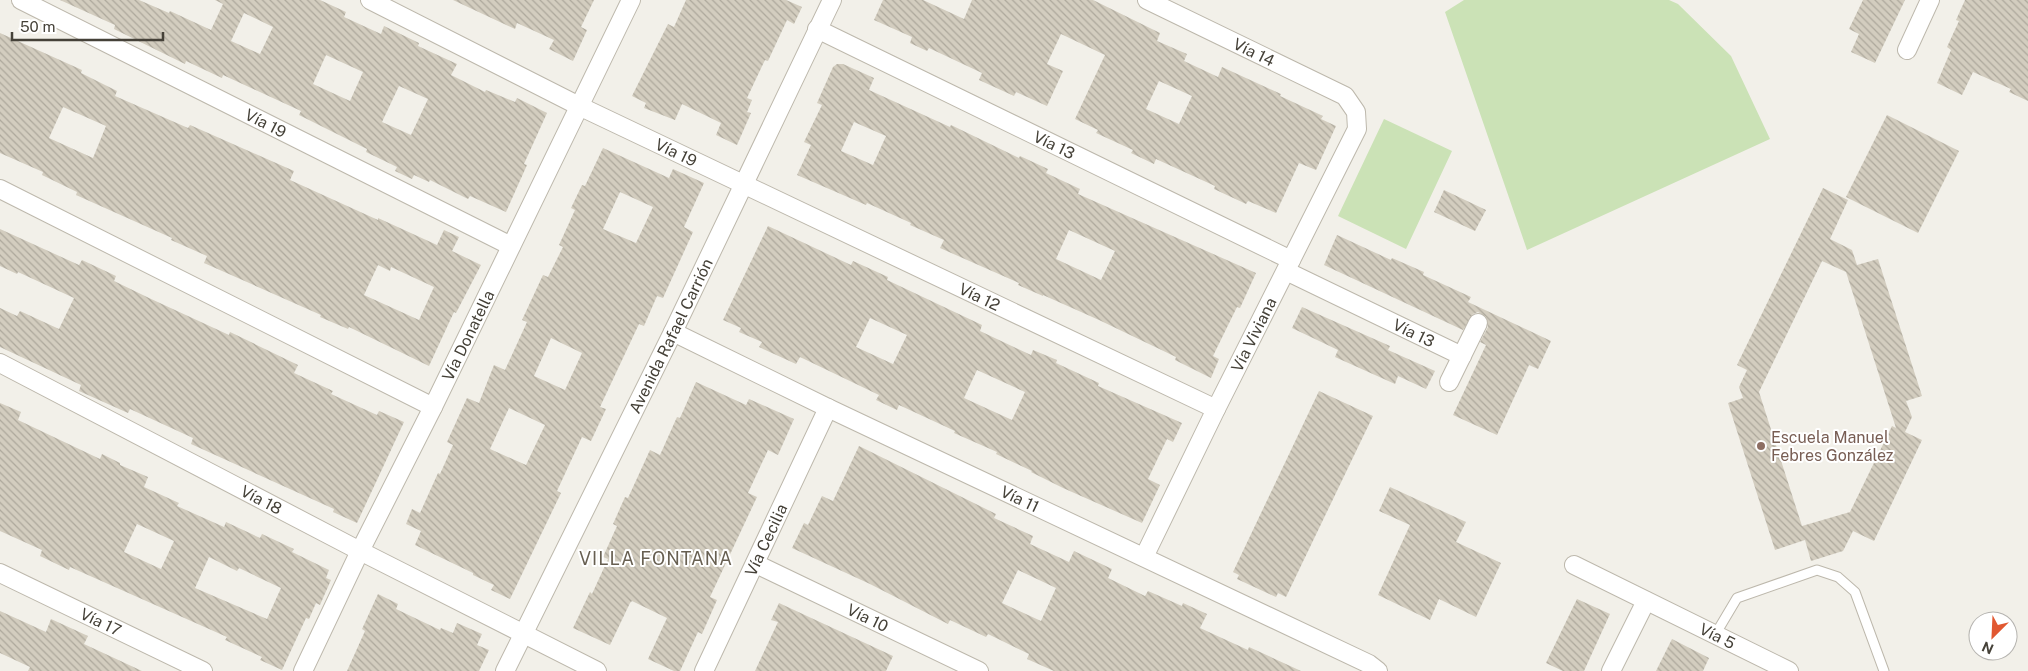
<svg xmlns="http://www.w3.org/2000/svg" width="2028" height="671" font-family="'Public Sans',sans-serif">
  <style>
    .garden { fill: #cbe2b6 }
    .building { fill: url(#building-back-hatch); fill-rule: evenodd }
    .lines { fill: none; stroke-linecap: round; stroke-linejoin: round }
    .lane-casing { stroke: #bdb8ac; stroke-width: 11 }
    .street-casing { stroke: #bdb8ac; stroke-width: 20 }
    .lane { stroke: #fff; stroke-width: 9 }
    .street { stroke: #fff; stroke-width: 18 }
    .education-dot { fill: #8d6e63; stroke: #fff; stroke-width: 2 }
    .labels { text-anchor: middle; stroke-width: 4; stroke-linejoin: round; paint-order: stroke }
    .street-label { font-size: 16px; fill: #454138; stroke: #fff }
    .education-label { font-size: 16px; fill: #785e54; stroke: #fff; text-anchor: start }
    .neighbourhood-label { font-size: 18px; letter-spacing: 1px; fill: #675f51; stroke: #fff }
  </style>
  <defs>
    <pattern id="building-back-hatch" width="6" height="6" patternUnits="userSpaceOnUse" patternTransform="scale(1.25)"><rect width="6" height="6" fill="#d3cdbf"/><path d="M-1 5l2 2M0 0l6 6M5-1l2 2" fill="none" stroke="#ada89c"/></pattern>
  </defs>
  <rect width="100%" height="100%" fill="#f2f0e9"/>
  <path class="garden" d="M1464,0H1669L1678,4L1731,56L1770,139L1527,250L1445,12Z
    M1384,119L1452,151L1406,249L1338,216Z"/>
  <path class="building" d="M60,0H139L169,13L170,11L211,30L223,4L215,0H320L346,12L344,17L381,34L384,26L419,43L418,46L457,64L451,75L485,92L486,90L515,102L517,98L547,113L524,164L527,165L506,212L470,196L468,199L430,180L429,182L414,175L412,179L395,171L397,167L366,152L367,149L299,115L301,111L223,75L222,78L186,61L185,64L114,29L115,25ZM244,13L273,27L260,54L231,41ZM326,55L363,72L350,101L313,84ZM399,86L428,99L411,135L382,122Z
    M453,0H594L581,27L587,30L573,61L549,49L554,40L517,23L515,29Z
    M686,0H786L802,7L794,24L787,20L768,61L765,60L747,98L752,100L747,112L751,113L737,145L716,135L721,123L682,104L675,120L644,108L646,103L632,96L668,24L674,27Z
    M883,0H923L964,19L972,0H1093L1160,33L1157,41L1187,54L1184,61L1218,77L1222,67L1281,94L1280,96L1323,116L1321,119L1336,126L1316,170L1299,163L1276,213L1248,201L1246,204L1244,203L1214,189L1215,186L1156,159L1154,164L1131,153L1133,150L1096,133L1098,130L1075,119L1105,55L1061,34L1047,64L1063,71L1047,106L1016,92L1014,96L979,80L982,73L929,48L927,51L910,43L912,37L874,20ZM1159,81L1192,96L1179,124L1146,109Z
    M1863,0H1905L1875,63L1851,52L1859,34L1849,29Z
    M1965,0H2028V101L2009,92L2011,89L1973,72L1962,95L1937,83L1951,50L1947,47L1959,21L1956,20Z
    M0,33L82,70L81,73L117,91L115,96L188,128L190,125L294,171L290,180L378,220V218L437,245L444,230L459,237L452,251L481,265L456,313L454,312L429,366L349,327L348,329L320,317L321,315L204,263L207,256L171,240L172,238L76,195L77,192L42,175L43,172L0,153ZM63,107L106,126L93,158L49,138ZM378,265L390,271L391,267L434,287L419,320L364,295Z
    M837,64H843L874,78L869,90L950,127L951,125L1019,158L1020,156L1048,169L1046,173L1080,189L1078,194L1256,273L1240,308L1237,307L1213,356L1219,359L1211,378L1175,360L1176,357L1099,320L1043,295V296L1018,285L1019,283L940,248L944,240L910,225L911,223L867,203L866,205L797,175L811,145L804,142L822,105L817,103L833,67ZM854,122L886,136L873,165L841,151ZM1069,230L1115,251L1101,280L1056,259Z
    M1887,115L1959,151L1918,233L1846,197Z
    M603,148L669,178L673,169L704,183L684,227L693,232L663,298L657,296L644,326L639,324L600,407L606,409L591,441L582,437L557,491L561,493L510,599L491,590L494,585L473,575V573L415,545L421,531L406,524L412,509L420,513L438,473L440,474L453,445L447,442L467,398L479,403L494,365L505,370L527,322L522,320L543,275L548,277L563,247L559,245L575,210L571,208L582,185L585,186ZM620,192L653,207L636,243L603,229ZM551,338L582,353L565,390L534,376ZM509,408L545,425L526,465L490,449Z
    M1823,188L1848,200L1830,239L1852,250L1857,265L1878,259L1922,396L1906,401L1912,417L1905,432L1922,440L1874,541L1853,531L1843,551L1811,561L1805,540L1775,550L1728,403L1743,398L1739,387L1747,370L1737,365ZM1822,261L1846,272L1896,428L1892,426L1850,512L1802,526L1759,392Z
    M1444,190L1486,210L1475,231L1434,212Z
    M768,226L851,265L853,261L888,277L887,280L982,325L980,331L1031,355L1033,350L1057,360L1056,363L1099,383L1098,386L1182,423L1173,442L1167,439L1148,479L1160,485L1142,523L1063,488L1031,472L1032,471L996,454L997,452L954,433L955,431L899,405L897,410L876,400L879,395L800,357L796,364L759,347L762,342L739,332L741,328L723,320ZM870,318L907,335L893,364L856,347ZM977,370L1025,392L1012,420L964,398Z
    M0,229L79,265L82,260L116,276L114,281L149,298L229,335L230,332L298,365L294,373L333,391L331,394L377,415L379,411L404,422L357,523L333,512L334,509L191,444L193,438L130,409L128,413L79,391L81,385L0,347V308L17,316L20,311L59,329L74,298L18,272L17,274L0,266Z
    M1337,235L1391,260L1392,258L1424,272L1423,275L1471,297L1468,302L1551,341L1538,369L1529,365L1497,435L1453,415L1486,345L1480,342L1488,327L1486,317L1478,312L1473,314L1463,330L1324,265Z
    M1302,307L1390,346L1388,350L1435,371L1426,389L1398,376L1395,384L1335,357L1338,350L1292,328Z
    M696,382L746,405L749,399L794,419L778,455L768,450L748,493L757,497L710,597L717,600L702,634L698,632L680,671H674L648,659L667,618L632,601L630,603L610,645L573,628L590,592L592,594L608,559L603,557L617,526L613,524L625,497L628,498L650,450L660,455L677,417L680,418Z
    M1319,391L1373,416L1286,597L1278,593L1276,597L1237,579L1239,575L1233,572Z
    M0,403L21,412L18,420L100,459L102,454L120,463V465L148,477L144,487L179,503L177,506L224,527L226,522L260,538L262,534L294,549L292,552L329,570L326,578L331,580L320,605L316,603L309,619L306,618L282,670L260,660L262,657L225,640L227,637L70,567L69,570L40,556L42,550L0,531ZM137,524L174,541L161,569L124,552ZM209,557L237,571L239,568L281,588L267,619L195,588Z
    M859,446L996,514L994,518L1033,536L1030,544L1069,562L1074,551L1112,569L1108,578L1145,596L1148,591L1182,606L1183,603L1207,614L1200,628L1248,650L1249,647L1301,671H1054L1027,659L1029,654L988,634L986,637L950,620L948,624L870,584L792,548L804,523L808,525L822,496L833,501ZM1018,570L1056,588L1041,621L1002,603Z
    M1390,487L1466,522L1456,542L1501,563L1476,617L1439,599L1430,620L1378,595L1410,525L1379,511Z
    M378,594L398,604L396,609L440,630L441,628L453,633L457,623L482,634L477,645L489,650L479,671H347L365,631L362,629Z
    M1577,599L1610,614L1584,671H1563L1546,663Z
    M779,603L893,656L886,671H755L778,622L771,620Z
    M0,611L46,632L51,619L88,636L84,644L142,671H28L30,667L0,653Z
    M1672,639L1709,658L1703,671H1656Z"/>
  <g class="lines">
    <defs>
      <path id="lane" d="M1715,635L1737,598L1817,570L1838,577L1855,592L1884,671"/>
      <g id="street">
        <path id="s1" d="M21,0L511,246"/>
        <path id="s2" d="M370,0L579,106L1216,409"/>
        <path id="s3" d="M817,29L1291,260"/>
        <path d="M1907,50L1930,0"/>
        <path d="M0,189L433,407"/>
        <path id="s4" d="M1286,271L1462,356"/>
        <path id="s5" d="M673,332L828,408L1369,664L1378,671"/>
        <path id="s6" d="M0,363L360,551L597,671"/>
        <path d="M1449,382L1478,323"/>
        <path id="s7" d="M1144,557L1216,409L1357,129L1356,112L1345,96L1147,0"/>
        <path id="s8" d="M756,564L979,671"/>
        <path id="s9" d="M1574,565L1789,671"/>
        <path id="s10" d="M0,573L203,671"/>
        <path id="s11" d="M303,671L360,551L433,407L631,0"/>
        <path id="s12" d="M505,671L673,332L832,0"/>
        <path id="s13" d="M704,671L828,408"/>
        <path d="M1611,671L1646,601"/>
      </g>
    </defs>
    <use href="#lane" class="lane-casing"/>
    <use href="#street" class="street-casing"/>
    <use href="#lane" class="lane"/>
    <use href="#street" class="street"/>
  </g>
  <circle class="education-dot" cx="1761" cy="446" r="5"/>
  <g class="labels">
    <g class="street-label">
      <text transform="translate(1254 52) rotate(26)" y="6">Vía 14</text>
      <text dy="6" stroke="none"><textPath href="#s1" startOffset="274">Vía 19</textPath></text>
      <text dy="6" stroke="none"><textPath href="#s3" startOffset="264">Vía 13</textPath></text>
      <text dy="6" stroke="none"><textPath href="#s2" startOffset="342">Vía 19</textPath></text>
      <text dy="6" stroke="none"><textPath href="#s2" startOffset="678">Vía 12</textPath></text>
      <text dy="6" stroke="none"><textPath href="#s4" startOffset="142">Vía 13</textPath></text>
      <text dy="6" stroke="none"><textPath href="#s11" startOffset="374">Vía Donatella</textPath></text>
      <text dy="6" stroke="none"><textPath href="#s7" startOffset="248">Vía Viviana</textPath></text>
      <text dy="6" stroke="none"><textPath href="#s12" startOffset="374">Avenida Rafael Carrión</textPath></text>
      <text dy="6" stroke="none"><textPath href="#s6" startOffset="295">Vía 18</textPath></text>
      <text dy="6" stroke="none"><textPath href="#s5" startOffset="385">Vía 11</textPath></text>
      <text dy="6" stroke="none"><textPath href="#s13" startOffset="145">Vía Cecilia</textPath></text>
      <text dy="6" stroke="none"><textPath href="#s8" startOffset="124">Vía 10</textPath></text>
      <text dy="6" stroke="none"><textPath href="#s10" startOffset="112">Vía 17</textPath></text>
      <text dy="6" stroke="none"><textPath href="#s9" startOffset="160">Vía 5</textPath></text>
    </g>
    <g class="education-label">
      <text x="1771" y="443">Escuela Manuel<tspan x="1771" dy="18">Febres González</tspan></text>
    </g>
    <g class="neighbourhood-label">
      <text x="656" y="565">VILLA FONTANA</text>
    </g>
  </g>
  <g transform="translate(1993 636) rotate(204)"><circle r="24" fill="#ffffff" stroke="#b5b3af"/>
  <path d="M0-4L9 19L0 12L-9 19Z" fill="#e15831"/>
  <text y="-8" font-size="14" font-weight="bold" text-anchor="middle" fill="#454138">N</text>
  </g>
  <path d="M12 32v8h151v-8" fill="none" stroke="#454138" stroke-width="2.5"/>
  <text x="20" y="32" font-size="15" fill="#454138" stroke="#ffffff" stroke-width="4" paint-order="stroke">50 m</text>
</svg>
